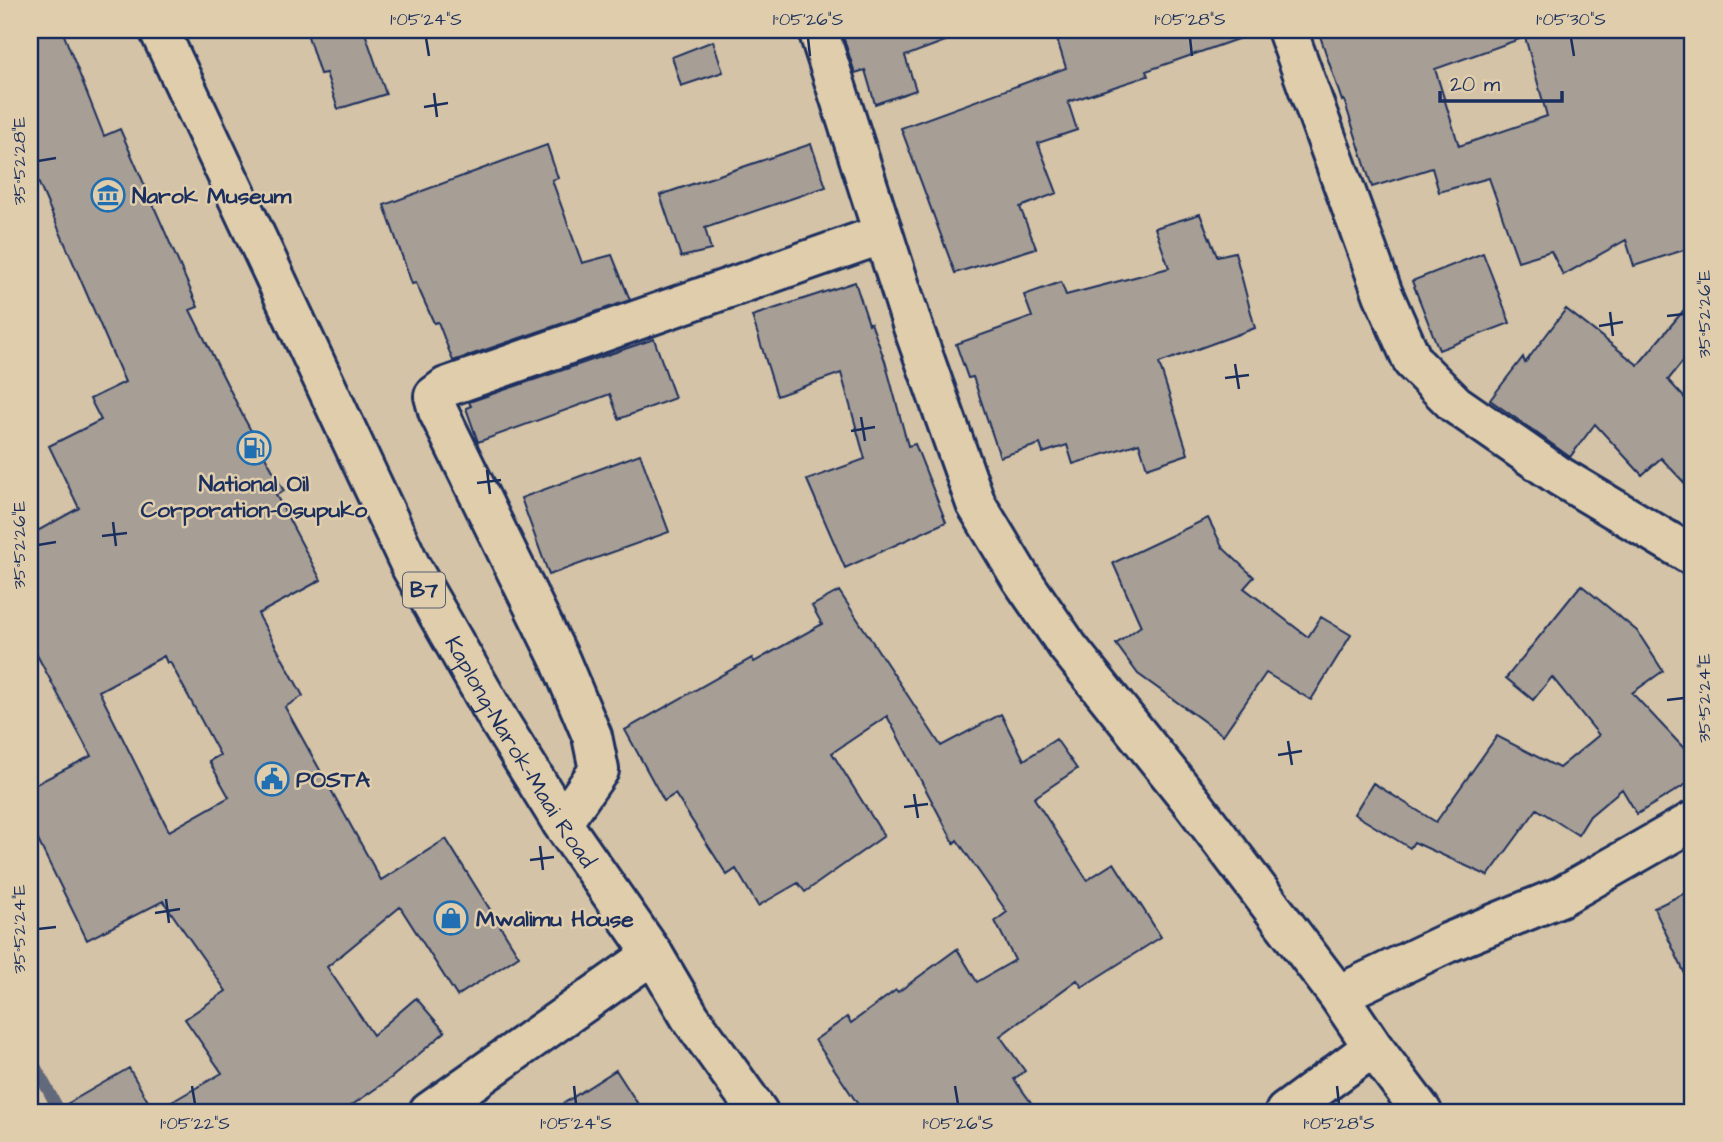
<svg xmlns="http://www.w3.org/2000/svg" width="1723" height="1142" font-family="'Architects Daughter',sans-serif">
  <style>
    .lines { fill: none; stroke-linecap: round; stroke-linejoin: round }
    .stream { stroke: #62697a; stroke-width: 12 }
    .building { fill: #a79e95; stroke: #1b2f5e; stroke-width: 2; fill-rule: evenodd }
    .minor-casing { stroke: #1b2f5e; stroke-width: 44 }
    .highway-casing { stroke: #1b2f5e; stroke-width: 44 }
    .minor { stroke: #e0cdab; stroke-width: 38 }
    .highway { stroke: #e0cdab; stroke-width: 38 }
    .ticks { fill: none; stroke: #1b2f5e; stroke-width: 2.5 }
    .labels { text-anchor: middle; stroke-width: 5; stroke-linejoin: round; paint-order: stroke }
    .shield { fill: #e0cdab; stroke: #565e75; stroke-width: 2 }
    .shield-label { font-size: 21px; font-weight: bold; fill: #1b2f5e }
    .poi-label { font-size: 23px; font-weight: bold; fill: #1b2f5e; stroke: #e0cdab; text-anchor: start }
    .street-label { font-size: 23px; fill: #1b2f5e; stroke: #e0cdab }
    .neatline { fill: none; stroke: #1b2f5e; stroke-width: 2.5 }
    .ticks-label { font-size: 18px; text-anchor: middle; fill: #1b2f5e }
  </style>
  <rect width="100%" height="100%" fill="#d4c3a6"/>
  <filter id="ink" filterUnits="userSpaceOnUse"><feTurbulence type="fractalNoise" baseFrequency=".0143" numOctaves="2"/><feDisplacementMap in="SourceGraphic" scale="14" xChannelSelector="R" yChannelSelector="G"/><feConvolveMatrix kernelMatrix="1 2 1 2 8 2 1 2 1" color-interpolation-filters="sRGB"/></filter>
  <g filter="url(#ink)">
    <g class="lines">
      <path class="stream" d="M30,1057L60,1112"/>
    </g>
    <path class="building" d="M30,30H62L104,136L120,129L198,307L190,310L244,418L284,491L276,495L321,580L258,614L303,696L285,707L381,880L446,839L519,956L457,996L400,907L327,967L373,1035L416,998L445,1032L391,1078L342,1112H53L129,1068L154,1112L222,1073L185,1019L226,991L163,901L87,940L30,824V787L91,756L30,642V535L79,508L49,446L101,420L90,399L125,382L30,163ZM164,656L167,663L170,662L220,755L209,761L229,797L169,831L99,691Z
      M306,30H364L386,94L338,109L326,73L320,74Z
      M841,30H964V34L905,56L916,90L875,104L865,70L855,73Z
      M1054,30H1248L1249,35L1146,71L1148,76L1068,102L1077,130L1038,143L1057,193L1020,207L1036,248L955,273L901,128L1066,68Z
      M1318,30H1693V247L1634,266L1626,240L1563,275L1551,251L1518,261L1489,178L1439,192L1432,168L1372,187L1344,100L1342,101ZM1525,37L1547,116L1459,146L1435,69Z
      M713,41L723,72L681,86L672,57Z
      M811,144L826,187L705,228L711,250L681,257L660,195Z
      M547,145L558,178L552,180L582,263L612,255L630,300L453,361L438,322L434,323L416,283L412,284L384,205Z
      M1200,214L1217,256L1235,252L1255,328L1159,363L1188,454L1147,468L1139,443L1073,464L1067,445L1043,453L1040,444L1000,457L973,377L968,378L956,344L1032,317L1024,295L1061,282L1066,295L1169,268L1155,228Z
      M1483,253L1510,323L1439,350L1412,281Z
      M855,282L869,324L871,323L885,361L908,446L915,444L946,522L845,568L807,480L865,459L841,373L777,396L752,316Z
      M1693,299V349L1668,380L1693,407V492L1661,458L1642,475L1595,424L1570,457L1490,400L1523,357L1525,363L1566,309L1638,365Z
      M654,339L675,398L619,419L610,394L478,442L466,408L471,406L469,402Z
      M640,454L669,532L549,575L521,498Z
      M1208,518L1223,548L1254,577L1244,588L1308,637L1321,617L1351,635L1311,700L1266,673L1223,735L1138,674L1116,644L1141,626L1113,563Z
      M1581,585L1637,631L1663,671L1632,693L1693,758V780L1637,814L1622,789L1590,816L1578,835L1537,809L1488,876L1414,842L1410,848L1354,814L1373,783L1436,822L1497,736L1559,768L1599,735L1552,677L1533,700L1506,678Z
      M839,591L941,746L1001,714L1024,760L1056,739L1077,769L1034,798L1087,880L1114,863L1161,937L1082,987L1077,980L1000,1036L1025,1071L1014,1079L1038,1112H863L815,1040L847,1017L851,1023L896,990L898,992L957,949L977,982L1015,960L995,921L1007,912L957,840L954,843L887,716L832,753L884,836L805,892L798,883L758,906L736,869L727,875L675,794L664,801L625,730L752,658L754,662L822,624L812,606Z
      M1693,889V991L1654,908Z
      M616,1070L643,1112H550Z"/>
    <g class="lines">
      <defs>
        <path id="minor" d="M818,30L913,327L976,504L1020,577L1068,647L1192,802L1338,995L1373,1047L1285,1112
          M1287,30L1383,294L1413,362L1455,404L1559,476L1693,556
          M562,823L599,770L592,736L560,660L438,411L434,396L446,387L883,234
          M1338,995L1447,943L1560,897L1693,821
          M1373,1047L1422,1112
          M429,1112L653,954"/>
        <g id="highway">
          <path id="s1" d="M159,30L411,567L499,721L562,823L653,954L690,1017L758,1112"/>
        </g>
      </defs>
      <use href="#minor" class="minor-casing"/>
      <use href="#highway" class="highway-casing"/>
      <use href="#minor" class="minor"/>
      <use href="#highway" class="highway"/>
    </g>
  </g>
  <path class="ticks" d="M426,38L429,56M808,38L810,56M1190,38L1192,56M1571,38L1574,56M434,93L437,117M424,107L448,103M38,161L56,158M1610,312L1613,336M1667,316L1684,314M1599,326L1623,322M1235,364L1239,389M1225,378L1249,375M861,417L865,441M851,431L875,427M487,470L490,494M477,483L501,480M113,522L116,546M102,536L127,533M38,545L56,542M1667,700L1684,698M1288,741L1292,765M1278,755L1302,751M914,794L918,818M904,807L928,804M540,846L543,870M530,860L554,857M166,899L169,923M155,913L180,909M38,929L56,927M192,1086L195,1104M574,1086L576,1104M955,1086L958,1104M1337,1086L1339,1104"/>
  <defs>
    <symbol id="museum-ring" viewBox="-11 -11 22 22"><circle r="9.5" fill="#e0cdab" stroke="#1f6fb2" stroke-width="1.5"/><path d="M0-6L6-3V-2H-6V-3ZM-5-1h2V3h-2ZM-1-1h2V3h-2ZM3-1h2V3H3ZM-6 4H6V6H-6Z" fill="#1f6fb2"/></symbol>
    <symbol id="fuel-ring" viewBox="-11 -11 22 22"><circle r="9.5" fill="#e0cdab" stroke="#1f6fb2" stroke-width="1.5"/><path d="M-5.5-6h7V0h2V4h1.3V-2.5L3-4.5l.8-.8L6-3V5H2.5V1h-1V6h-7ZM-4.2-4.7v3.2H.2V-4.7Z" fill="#1f6fb2"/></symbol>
    <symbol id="civic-ring" viewBox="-11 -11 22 22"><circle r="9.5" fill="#e0cdab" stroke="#1f6fb2" stroke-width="1.5"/><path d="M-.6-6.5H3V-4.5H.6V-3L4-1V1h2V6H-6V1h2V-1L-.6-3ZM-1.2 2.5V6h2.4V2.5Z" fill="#1f6fb2"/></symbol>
    <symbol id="shop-ring" viewBox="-11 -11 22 22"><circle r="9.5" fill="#e0cdab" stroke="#1f6fb2" stroke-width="1.5"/><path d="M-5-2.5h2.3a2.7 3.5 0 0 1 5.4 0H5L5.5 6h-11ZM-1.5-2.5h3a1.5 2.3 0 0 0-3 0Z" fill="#1f6fb2"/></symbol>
  </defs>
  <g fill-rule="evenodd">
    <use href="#museum-ring" x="89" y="176" width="38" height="38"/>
    <use href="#fuel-ring" x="235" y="429" width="38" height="38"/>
    <use href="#civic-ring" x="253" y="760" width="38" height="38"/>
    <use href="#shop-ring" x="432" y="899" width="38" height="38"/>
  </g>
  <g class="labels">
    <rect class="shield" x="403" y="572.5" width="42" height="35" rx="5"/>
    <g class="shield-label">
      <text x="424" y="597">B7</text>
    </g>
    <g class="poi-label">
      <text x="132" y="203">Narok Museum</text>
      <text x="254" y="491" text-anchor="middle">National Oil<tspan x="254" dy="26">Corporation-Osupuko</tspan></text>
      <text x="296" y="787">POSTA</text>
      <text x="476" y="926">Mwalimu House</text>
    </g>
    <g class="street-label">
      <text dy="8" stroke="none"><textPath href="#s1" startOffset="808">Kaplong-Narok-Maai Road</textPath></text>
    </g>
  </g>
  <rect width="1723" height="1142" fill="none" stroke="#e0cdab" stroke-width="77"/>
  <path d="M1440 91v10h122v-10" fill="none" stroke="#1b2f5e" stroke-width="3.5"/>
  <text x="1450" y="91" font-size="21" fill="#1b2f5e" stroke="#e0cdab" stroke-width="5" paint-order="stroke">20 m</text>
  <rect x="38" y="38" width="1646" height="1066" class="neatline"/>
  <g class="ticks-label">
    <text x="426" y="25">1°05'24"S</text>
    <text x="808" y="25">1°05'26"S</text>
    <text x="1190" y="25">1°05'28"S</text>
    <text x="1571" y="25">1°05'30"S</text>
    <text transform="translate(19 161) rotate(-90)" y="6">35°52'28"E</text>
    <text transform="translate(1704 314) rotate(-90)" y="6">35°52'26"E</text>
    <text transform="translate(19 545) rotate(-90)" y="6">35°52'26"E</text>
    <text transform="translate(1704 698) rotate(-90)" y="6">35°52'24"E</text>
    <text transform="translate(19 929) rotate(-90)" y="6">35°52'24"E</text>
    <text x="195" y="1129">1°05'22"S</text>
    <text x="576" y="1129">1°05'24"S</text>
    <text x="958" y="1129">1°05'26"S</text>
    <text x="1339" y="1129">1°05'28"S</text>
  </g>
</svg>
